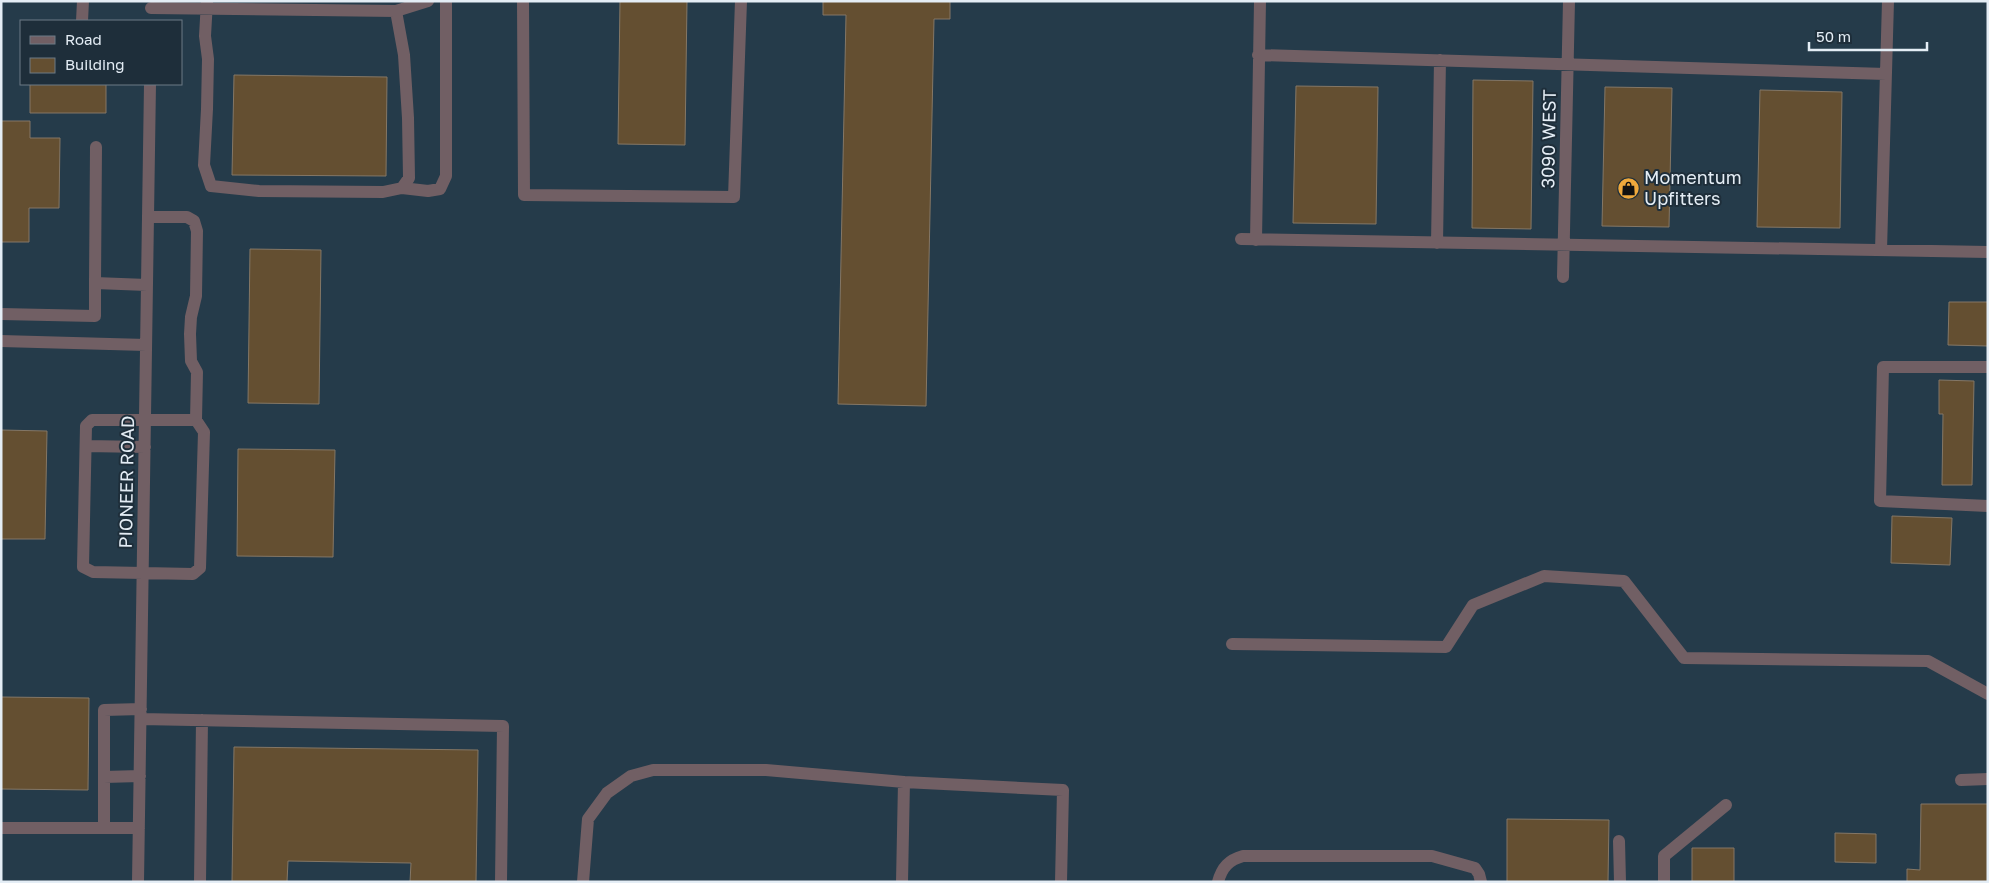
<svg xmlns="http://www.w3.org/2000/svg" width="1989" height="883" font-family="'Golos Text',sans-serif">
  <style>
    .built { fill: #253b4a; fill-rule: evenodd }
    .building { fill: #644f31; stroke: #847766 }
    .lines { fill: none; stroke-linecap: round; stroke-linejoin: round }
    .minor { stroke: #715f64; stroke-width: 12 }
    .labels { text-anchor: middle; stroke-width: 4; stroke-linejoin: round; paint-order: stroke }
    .street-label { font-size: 18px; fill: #e4edf5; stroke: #1e2e3a }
    .poi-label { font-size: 18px; fill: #e4edf5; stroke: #1e2e3a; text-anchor: start }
  </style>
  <rect width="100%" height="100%" fill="#1e2e3a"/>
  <path class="built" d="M1,1H1988V882H1ZM21,21H181V84H21Z"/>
  <path class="building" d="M620,1H687L685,145L618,144Z
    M823,1H950V19H934L926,406L838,404L846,15H823Z
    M234,75L387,77L386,176L232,175Z
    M1473,80L1533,81L1531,229L1472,228Z
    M30,84H106V113H30Z
    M1296,86L1378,87L1376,224L1293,223Z
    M1605,87L1672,88L1669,227L1602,226Z
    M1760,90L1842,92L1840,228L1757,227Z
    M1,121H30V138H60L59,208H29V242H1Z
    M250,249L321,250L319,404L248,403Z
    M1949,302H1988V346L1948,345Z
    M1939,380L1974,381L1972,485H1942L1943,414H1939Z
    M1,430L47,431L45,539H1Z
    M238,449L335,450L333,557L237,556Z
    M1892,516L1952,518L1950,565L1891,563Z
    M1,697L89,698L88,790L1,789Z
    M234,747L478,750L476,882H410L411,863L288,861L287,882H232Z
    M1921,804H1988V882H1907V869L1920,870Z
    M1507,819L1609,820L1608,882H1507Z
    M1835,833L1876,834V863L1835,862Z
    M1692,848H1734V882H1692Z"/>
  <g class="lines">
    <path class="minor" d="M207,1L205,36L208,59L207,109L204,165L211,186L259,191L383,192L402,188L428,191L440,189L446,176V1
      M523,1L524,195L734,197L741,1
      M151,8L396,11L428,1
      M396,11L404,55L408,118L409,178L402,188
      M82,21L83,1
      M1258,55L1886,74
      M96,147L95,283L147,285
      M148,217H187L194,221L197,231L196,296L191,317L190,334L191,361L197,372L196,420
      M1241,239L1988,252
      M1256,240L1260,1
      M1437,243L1440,60
      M1881,250L1888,1
      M1563,277L1569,1
      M1,314L95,316V283
      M1,341L146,345
      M1988,367H1883L1880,501L1988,506
      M92,420H196L204,432L200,568L193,574L93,572L83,567L86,426Z
      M86,446L145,447
      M1232,644L1446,647L1473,605L1544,576L1624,581L1684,658L1928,661L1988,694
      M141,719L503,726L501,882
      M104,777L140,776
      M1961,780L1988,779
      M904,782L1063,790L1061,882
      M1,828H139
      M104,828V710L141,709
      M1619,841L1620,882
      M138,882L150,84
      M200,882L202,720
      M583,882L588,819L607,793L631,776L653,770H766L904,782L902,882
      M1218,882C1222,867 1229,860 1243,856H1432L1475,868L1479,874L1481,882
      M1664,882V856L1726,805"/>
  </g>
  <defs>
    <symbol id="shop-disc" viewBox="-11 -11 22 22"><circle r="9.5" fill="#eea83c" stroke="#1e2e3a"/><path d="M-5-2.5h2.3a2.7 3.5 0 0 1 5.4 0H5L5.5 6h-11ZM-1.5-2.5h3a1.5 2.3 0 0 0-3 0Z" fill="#111"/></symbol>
  </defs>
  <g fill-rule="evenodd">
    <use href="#shop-disc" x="1616" y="176" width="25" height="25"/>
  </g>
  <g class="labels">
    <g class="street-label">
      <text transform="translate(1549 139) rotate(-89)" y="6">3090 WEST</text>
      <text transform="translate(127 482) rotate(-89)" y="6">PIONEER ROAD</text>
    </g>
    <g class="poi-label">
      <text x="1644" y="184">Momentum<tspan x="1644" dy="21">Upfitters</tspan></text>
    </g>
  </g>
  <rect width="1989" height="883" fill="none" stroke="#e4edf5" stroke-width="5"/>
  <rect x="20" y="20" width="162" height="65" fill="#1e2e3a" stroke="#6d7a85"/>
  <rect x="30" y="36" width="25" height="8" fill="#715f64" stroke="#6d7a85"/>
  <text x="65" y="45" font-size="15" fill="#e4edf5">Road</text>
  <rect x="30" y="58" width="25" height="15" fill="#644f31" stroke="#6d7a85"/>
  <text x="65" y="70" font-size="15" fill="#e4edf5">Building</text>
  <path d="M1809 42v8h118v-8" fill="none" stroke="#e4edf5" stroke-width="2.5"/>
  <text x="1816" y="42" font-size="15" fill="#e4edf5" stroke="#1e2e3a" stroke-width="4" paint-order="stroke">50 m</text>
</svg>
